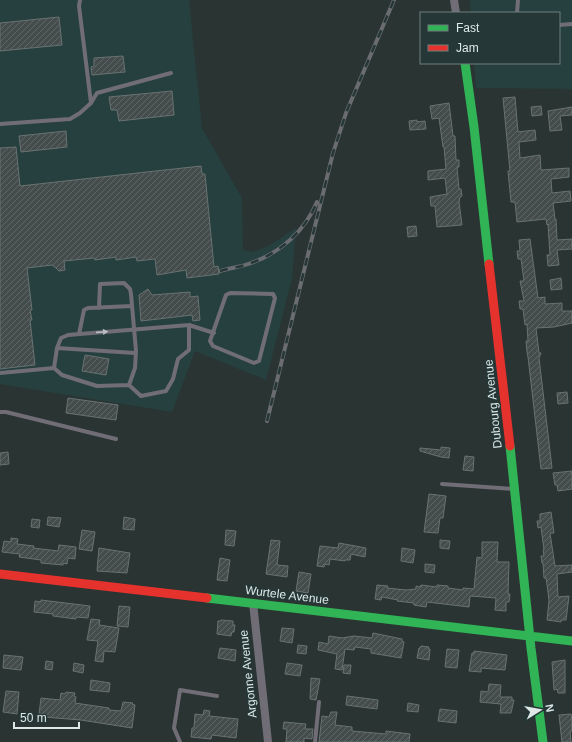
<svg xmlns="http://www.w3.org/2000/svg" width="572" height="742" font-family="Arial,sans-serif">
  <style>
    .built { fill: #26403f }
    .building { fill: url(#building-hatch); stroke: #697272 }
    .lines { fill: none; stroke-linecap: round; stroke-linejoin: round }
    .lane { stroke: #716d77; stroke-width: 4 }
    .street { stroke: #716d77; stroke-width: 8 }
    .fast { stroke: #30b455; stroke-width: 9 }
    .jam { stroke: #e5322d; stroke-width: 9 }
    .rail-casing { stroke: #6a6c70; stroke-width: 4 }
    .rail { stroke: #253837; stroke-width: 2.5; stroke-dasharray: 8; stroke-linecap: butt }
    .oneway { fill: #b7bdc0 }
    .labels { text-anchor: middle; stroke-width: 3; stroke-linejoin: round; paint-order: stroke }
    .street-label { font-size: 12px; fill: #dde8e7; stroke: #253837 }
  </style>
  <defs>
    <pattern id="building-hatch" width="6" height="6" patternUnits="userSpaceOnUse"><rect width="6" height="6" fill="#444d4c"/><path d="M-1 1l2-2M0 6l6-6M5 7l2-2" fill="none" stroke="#5f6766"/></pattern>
  </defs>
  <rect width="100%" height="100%" fill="#293433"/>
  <path class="built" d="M0,0H189L202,128L242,198L243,250L253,252L261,249L270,245L296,228L292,279L266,380L195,351L172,412L0,384Z
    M470,0H572V89L476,88L474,63H559V13H471Z"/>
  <path class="building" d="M59,17L62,45L0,51V23Z
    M123,56L125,72L92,75L91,67L94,66V58Z
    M172,91L174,115L119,121L117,110H111L109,97Z
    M515,97L518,132L535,130L536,140L519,142L520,158L540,155L541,170L569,168V177L551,179L552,193L570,191L571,201L553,203L555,219H556L557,240L572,239V249L557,250L559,265L548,266L547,255H550L548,224L547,225L546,219L517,222L515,202H511L508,171H510L503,98Z
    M449,103L453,136H455L456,160H459V167H457L459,189H461L462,196L460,197L459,202L462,225L437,227L435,206H431L430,197L447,194L445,178L428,180V171L446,169L444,147H443L439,118L432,119L430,106Z
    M541,106L542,115L532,116L531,107Z
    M572,107V115L560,116L562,130L550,131L548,111Z
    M417,120V122L425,121L426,129L410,130L409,121Z
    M66,131L67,147L21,152L19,136Z
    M16,147L20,186L201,166L202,174H205L214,267L218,266L219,274L187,278L186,270L157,275L155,259L137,261L136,257L116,260V257L95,260L94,258L64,261L65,270L59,271L56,268L52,265L27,268L32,310H30L32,320H30L35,365L0,369V148Z
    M416,226L417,236L408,237L407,227Z
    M530,239L538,298L545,297V304L562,303V311H572V323L554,327L536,328L539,353H541L539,358L552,468L541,469L528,357L527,352L526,341H528L527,324L525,325L523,309H520L519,301H524L520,281H524L521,259H518L517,251H520L519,240Z
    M561,278L562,289L551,290L550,280Z
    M148,289L152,295L190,292V297L198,296L200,320L193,321L192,315L141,321L139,295Z
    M85,355L109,359L106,375L82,371Z
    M567,392L568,403L558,404L557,393Z
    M68,398L118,405L116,420L66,413Z
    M441,447L450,448L449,458L441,457L420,451V448L441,450Z
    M8,452L9,464L0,465V453Z
    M465,456L474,457L473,471L463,470Z
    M572,471V489L558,491L557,485H555L553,473Z
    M429,494L446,496L443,518H440L438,533L424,532Z
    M551,512L554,533H550L555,566L572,565V572L557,574L558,597L569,596L566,620H561V622L547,620L549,601L548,592L546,578H544L543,563H542L541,556H544L543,550H544L541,527L538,528L537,521H540V514Z
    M48,517L61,518L59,527L47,525Z
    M124,517L135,519L134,530L123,529Z
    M32,519L40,520L39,528L31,527Z
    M82,530L95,532L92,551L79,549Z
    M226,530L236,531L234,546L225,545Z
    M11,538L18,539L17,544L34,546L33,548L58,551L59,545L76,547L75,559L68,558L67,564L63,563V565L41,563V560L19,557L20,554L2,552L4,541L11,542Z
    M271,540L280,541L277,565L288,566L287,577L266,574Z
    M440,540L450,541L449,549L440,548Z
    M482,542H498L497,562H509L508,594H510L509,602H506V611L495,610L496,598L470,596L469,607L427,602L426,607L414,605V603L397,601L398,600L382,597L381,600L375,599L377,585L388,586L387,588L406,590L416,589V586L420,587L421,585L437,587V585L448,586V588L463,590V588L474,589L477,557L482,558Z
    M339,543L366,548L365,557L351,554L350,560H345V561L330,559L329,565L325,564L324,567L317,566L320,546L338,548Z
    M99,548L130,553L127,573L97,571Z
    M402,548L415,550L413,563L401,561Z
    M220,558L230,560L227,581L217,580Z
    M425,564L435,565L434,573L425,572Z
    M299,572L311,574L308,593L296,591Z
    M41,600L90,606L88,618L76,617V619L53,616V614L34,612L35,601L41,602Z
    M119,606L130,607L128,627L117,626Z
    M91,619L100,620L99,625L119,628L115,652L104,651L103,662L95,661L98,641L87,640Z
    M221,620L233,621V625H235L234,632H232L231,636L217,634L218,621H221Z
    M282,628L294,629L292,643L280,641Z
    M373,633L402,639V641L404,642L401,658L371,653V649L355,647L354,650L345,649L342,670L335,669L337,654L318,650L319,642L328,644L329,636L342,638L354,636L372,638Z
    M298,645L307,646L306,654L297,653Z
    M421,646L429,647L428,649H430L429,660L417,658L419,648H420Z
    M220,648L236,650L235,661L218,658Z
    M447,649L459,650L457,668L445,667Z
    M474,651L507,655L505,670L481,668V672L469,671L472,653H474Z
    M4,655L23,657L21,670L3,668Z
    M565,660V693H558L557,689L554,690L552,662Z
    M46,661L53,662L52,670L45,669Z
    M74,663L84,665L83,673L73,671Z
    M287,663L302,665L300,676L285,674Z
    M344,665H351L350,674L343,673Z
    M311,678L320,679L316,700L310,699Z
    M91,680L110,683L109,692L90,690Z
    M489,684L501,685L500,697H512V700H514L511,713H500L501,704L480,702L481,691L488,692Z
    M6,691L19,692L17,714L3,712Z
    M66,692L75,693L74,696L76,697L75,703L109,708V710L121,711L123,702L133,703L132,704L135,705L132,728L81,720L43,717L44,714H39L41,698L60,700L61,693L65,694Z
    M347,696L378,700L377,709L346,705Z
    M408,703L419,705L418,712L407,711Z
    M440,709L457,711L456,723L438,721Z
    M204,710L210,711L209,716L238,719L236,738L212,735L211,739L191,737L192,728H194L195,714L203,715Z
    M331,712H337L335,725L352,727V731L386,734V731L410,734L409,742H319L322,716L329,717Z
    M571,714L572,720V731H570L571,742H562L559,715Z
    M284,722L306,724L305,729H313L312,739L304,738V742H286L287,729H283Z"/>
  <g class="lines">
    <path class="lane" d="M80,0L79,6L91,103
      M517,13L518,0
      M559,25L572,24
      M0,124L70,119L80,113L91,103L97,93L171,73
      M230,293L273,294L275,298L259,361L254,363L213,346L210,341L226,295Z
      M189,325L214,333
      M79,334L84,310L88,308L132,306
      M57,348L135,353
      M54,368L57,348L61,338L68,335L189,325V350L178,359L173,379L166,391L141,396L129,385
      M0,373L54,368L62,375L97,386L129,385L135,368L136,351L131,294L130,289L124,283L100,284L99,308
      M0,412H6L116,439
      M442,484L515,489
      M180,742L174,728L180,690L217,696
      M315,742L319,702"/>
    <path class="street" d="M454,0L456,13
      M253,603L268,742"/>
    <path class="fast" d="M465,63L474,127L489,264
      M510,446L531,648L543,742
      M207,598L572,641"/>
    <path class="jam" d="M489,264L510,446
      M0,574L207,598"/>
    <defs>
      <path id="rail" d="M220,271C230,268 241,267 251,263C280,253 305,231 317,202
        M267,421L333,153L346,113L394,0"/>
    </defs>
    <use href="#rail" class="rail-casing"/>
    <use href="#rail" class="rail"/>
  </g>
  <defs><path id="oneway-solid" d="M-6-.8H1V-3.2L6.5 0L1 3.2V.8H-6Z"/></defs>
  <use class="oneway" href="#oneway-solid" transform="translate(102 332) rotate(-4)"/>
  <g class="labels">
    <g class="street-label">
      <text transform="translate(493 404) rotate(-96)" y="4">Dubourg Avenue</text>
      <text transform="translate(287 595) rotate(7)" y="4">Wurtele Avenue</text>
      <text transform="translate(248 674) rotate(-96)" y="4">Argonne Avenue</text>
    </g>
  </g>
  <rect x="420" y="12" width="140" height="52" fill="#253837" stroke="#6f7e7d"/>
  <rect x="428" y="25" width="20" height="6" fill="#30b455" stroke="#6f7e7d"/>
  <text x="456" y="32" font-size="12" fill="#dde8e7">Fast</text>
  <rect x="428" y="45" width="20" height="6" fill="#e5322d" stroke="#6f7e7d"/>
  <text x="456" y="52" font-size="12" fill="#dde8e7">Jam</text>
  <g transform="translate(540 710) rotate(79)" stroke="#253837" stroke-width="3" paint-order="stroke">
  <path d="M0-3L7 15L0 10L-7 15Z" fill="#dde8e7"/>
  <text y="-6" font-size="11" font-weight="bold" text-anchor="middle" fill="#dde8e7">N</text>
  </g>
  <path d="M14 722v6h65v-6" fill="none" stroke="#dde8e7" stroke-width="2"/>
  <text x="20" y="722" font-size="12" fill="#dde8e7" stroke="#253837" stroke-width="3" paint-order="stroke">50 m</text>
</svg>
